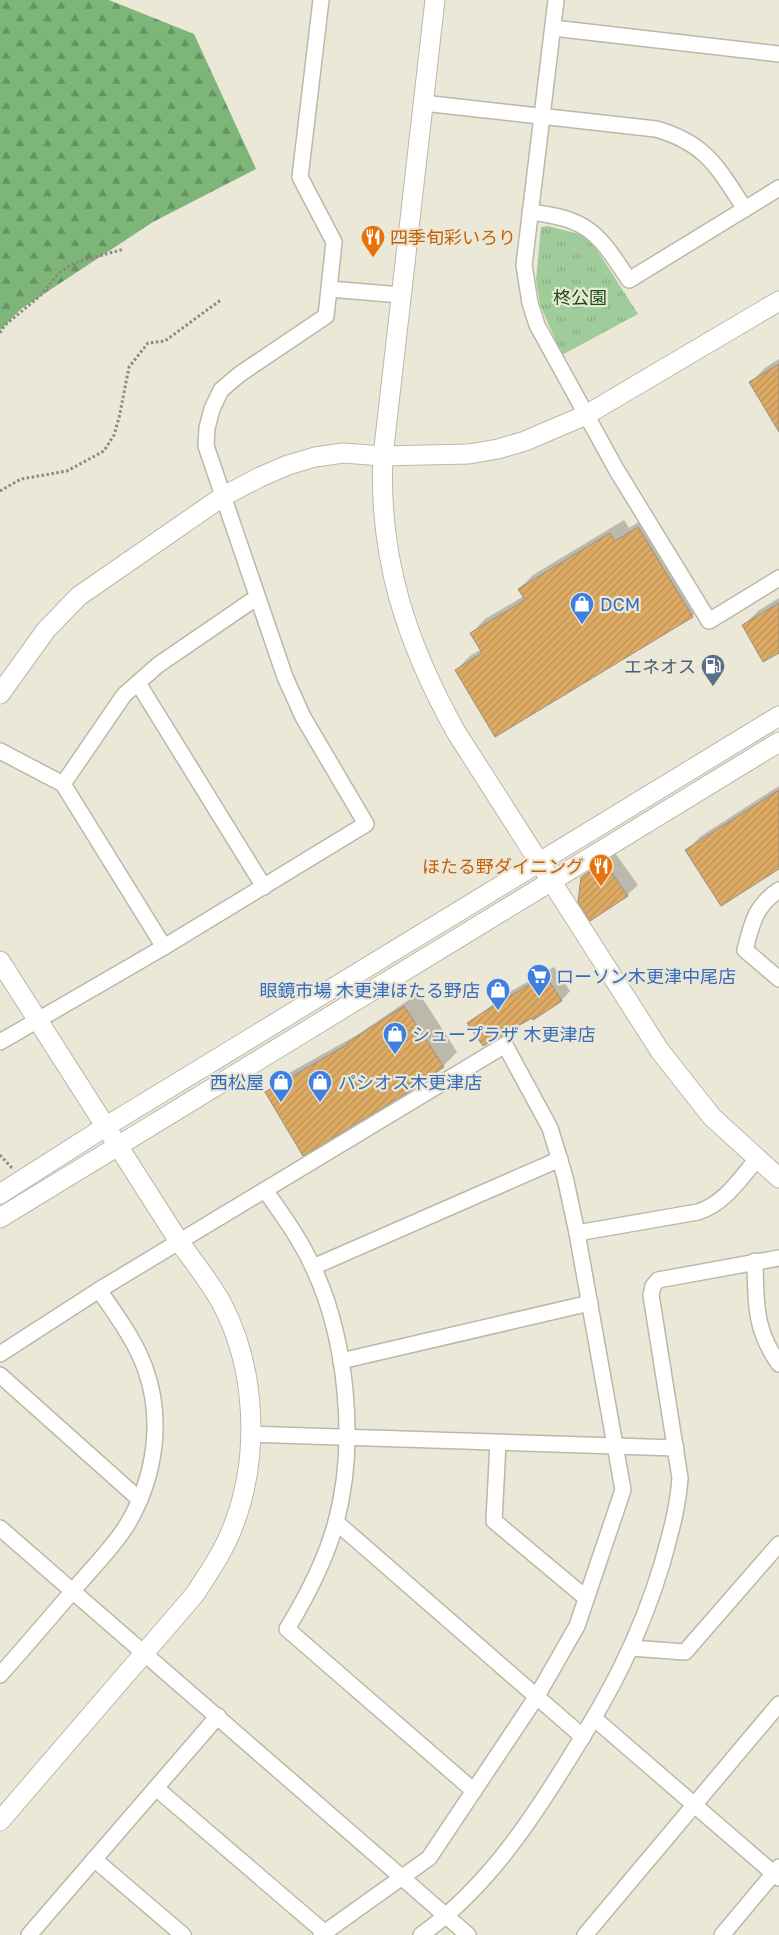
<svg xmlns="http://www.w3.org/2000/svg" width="779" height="1935" viewBox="0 0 779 1935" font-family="'Golos Text','Noto Sans JP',sans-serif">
<defs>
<pattern id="grass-tufts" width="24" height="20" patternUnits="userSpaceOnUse" patternTransform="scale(1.25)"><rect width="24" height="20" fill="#a0cc9b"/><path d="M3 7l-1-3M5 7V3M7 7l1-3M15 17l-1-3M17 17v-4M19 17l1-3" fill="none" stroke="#89ae84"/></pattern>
<pattern id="forest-firs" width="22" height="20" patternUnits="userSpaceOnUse" patternTransform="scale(1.25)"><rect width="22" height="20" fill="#7db678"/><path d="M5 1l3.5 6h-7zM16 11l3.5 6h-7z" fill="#659361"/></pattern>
<pattern id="building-hatch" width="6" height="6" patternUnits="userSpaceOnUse" patternTransform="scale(1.25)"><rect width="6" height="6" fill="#ddab64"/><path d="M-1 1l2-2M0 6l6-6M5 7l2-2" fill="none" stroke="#bd9256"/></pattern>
</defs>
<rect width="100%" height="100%" fill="#ebe8d8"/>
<!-- grass -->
<path fill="url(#grass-tufts)" d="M548 226 579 234 592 242 638 314 562 355 540 305 536 280 541 227Z"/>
<!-- forest -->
<path fill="url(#forest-firs)" d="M0 0H109L194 34 256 169 153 222 21 309 0 330Z"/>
<!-- shadow -->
<g fill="#0003">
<path d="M779 359V430L751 382 765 368Z"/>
<path d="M652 514 706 602 692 616 496 735 456 670 470 656 482 649 472 633 485 619 524 596 519 589 533 575 624 520 629 528Z"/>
<path d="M779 598V651L744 625 758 611Z"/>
<path d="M779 786V868L687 850 701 836Z"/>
<path d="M615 853 638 885 627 895 582 877 593 866Z"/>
<path d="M554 967 570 991 562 1000 534 1018 532 1016 469 1024 513 990Z"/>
<path d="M419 993 457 1052 443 1066 266 1092 280 1078 357 1035Z"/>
</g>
<!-- building -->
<g fill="url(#building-hatch)" stroke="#999084">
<path d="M779 364V432L749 382Z"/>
<path d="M638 527 693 617 495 737 455 670 482 653 470 633 525 600 518 589 610 533 615 541Z"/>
<path d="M779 603V653L763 662 742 625Z"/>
<path d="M779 790V869L721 906 685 850Z"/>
<path d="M604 862 628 896 590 921 578 902 581 877Z"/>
<path d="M545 975 562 1001 533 1020 532 1018 483 1046 467 1023 504 998V1000Z"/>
<path d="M404 1006 444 1067 407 1093 303 1156 265 1092 348 1044 347 1043Z"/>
</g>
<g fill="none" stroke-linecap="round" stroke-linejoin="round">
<defs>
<g id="minor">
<path d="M556 0 524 265 530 303 537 325 616 469 709 621 779 578"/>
<path d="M553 28 779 54"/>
<path d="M423 103 656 129C706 143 718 168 745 209"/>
<path d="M530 212C589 219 598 233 629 280L779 188"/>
<path d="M329 289 401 295"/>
<path d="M138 683 264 887"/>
<path d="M0 751 63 784 164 947"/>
<path d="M63 784 124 695 158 665 256 598"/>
<path d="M779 890C755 906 752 923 745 950L779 979"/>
<path d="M0 1042 164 947 366 824 303 717 285 677 206 446 207 428 212 409 221 390 240 374 326 316 334 242 300 177 321 0"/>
<path d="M265 1190C282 1214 300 1239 313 1267 347 1339 357 1444 336 1522 326 1560 307 1596 287 1629L474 1791"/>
<path d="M577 1233 698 1212C725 1203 739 1180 757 1159"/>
<path d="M755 1261C756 1302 754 1329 779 1364"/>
<path d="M313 1267 560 1159"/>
<path d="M0 1354 99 1290 505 1045 550 1128 565 1177 577 1233 623 1490 577 1626 537 1696 429 1858 321 1935"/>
<path d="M341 1361 590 1303"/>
<path d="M0 1375 140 1500"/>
<path d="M250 1434 676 1448"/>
<path d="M498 1443 494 1521 586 1598"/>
<path d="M336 1522 583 1737"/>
<path d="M0 1528 468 1935"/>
<path d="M631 1648 685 1652 779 1544"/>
<path d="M0 1675C24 1648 48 1620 72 1592 90 1570 112 1549 127 1525 155 1478 164 1420 145 1368 135 1340 116 1315 99 1290"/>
<path d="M595 1719 779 1878"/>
<path d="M156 1788 324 1932"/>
<path d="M94 1859 183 1935"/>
<path d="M29 1935 218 1716"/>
<path d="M421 1935C484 1890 527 1827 567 1762 609 1695 639 1640 662 1564 670 1535 678 1508 680 1478L651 1295 653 1286 658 1280 779 1258"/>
<path d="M585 1935 779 1704"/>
<path d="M722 1935 779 1867"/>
</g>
<g id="tertiary">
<path d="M435 0 383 456C378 558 407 644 456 732L660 1051 712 1117 779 1178"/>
<path d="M0 694 46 630 79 596 222 497 260 477 288 465 315 457 343 453 383 456 469 454 498 449 525 441 586 415 779 301"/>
<path d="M0 961 180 1243C194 1262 209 1281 221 1302 256 1367 260 1455 234 1524 225 1549 210 1571 195 1594L0 1821"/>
<path d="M0 1194 105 1127 779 716"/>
<path d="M0 1218 779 742"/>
</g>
</defs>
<!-- minor casing -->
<use href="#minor" stroke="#bbb8a9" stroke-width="18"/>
<!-- tertiary casing -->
<use href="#tertiary" stroke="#bbb8a9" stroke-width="21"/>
<!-- path -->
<g stroke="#8c897e" stroke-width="3" stroke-dasharray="2.5 2.5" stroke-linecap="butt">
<path d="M0 333 4 326 40 296 59 273 74 263 124 249"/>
<path d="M0 491 21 479 67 471 104 451 114 435 119 418 129 367 148 343 165 341 222 299"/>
<path d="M0 1155 12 1168"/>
</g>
<!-- minor -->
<use href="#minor" stroke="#fff" stroke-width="15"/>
<!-- tertiary -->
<use href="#tertiary" stroke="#fff" stroke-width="19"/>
</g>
<!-- icons -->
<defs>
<symbol id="restaurant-pin" viewBox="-11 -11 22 30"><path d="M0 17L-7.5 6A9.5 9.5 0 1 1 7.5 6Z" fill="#e8710a" stroke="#ebe8d8"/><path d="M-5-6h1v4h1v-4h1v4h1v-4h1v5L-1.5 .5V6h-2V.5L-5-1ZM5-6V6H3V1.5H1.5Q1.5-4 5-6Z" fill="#fff"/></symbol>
<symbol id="shop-pin" viewBox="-11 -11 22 30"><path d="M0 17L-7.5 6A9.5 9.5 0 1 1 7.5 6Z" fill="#3f7fe0" stroke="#ebe8d8"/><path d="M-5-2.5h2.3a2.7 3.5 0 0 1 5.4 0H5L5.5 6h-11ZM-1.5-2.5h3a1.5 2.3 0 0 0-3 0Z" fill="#fff"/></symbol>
<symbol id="fuel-pin" viewBox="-11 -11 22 30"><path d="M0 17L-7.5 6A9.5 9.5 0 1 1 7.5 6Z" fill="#5c6f8a" stroke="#ebe8d8"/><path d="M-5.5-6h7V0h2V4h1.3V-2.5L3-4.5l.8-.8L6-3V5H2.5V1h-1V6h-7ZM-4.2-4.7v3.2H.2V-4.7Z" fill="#fff"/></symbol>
<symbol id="supermarket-pin" viewBox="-11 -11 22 30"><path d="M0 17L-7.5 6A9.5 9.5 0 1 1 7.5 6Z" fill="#3f7fe0" stroke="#ebe8d8"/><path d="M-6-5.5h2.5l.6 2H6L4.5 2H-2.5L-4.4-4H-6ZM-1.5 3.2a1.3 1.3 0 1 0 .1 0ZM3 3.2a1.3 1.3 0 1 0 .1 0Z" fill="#fff"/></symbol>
</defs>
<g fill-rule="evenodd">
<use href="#restaurant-pin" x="359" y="223" width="28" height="38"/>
<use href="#shop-pin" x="568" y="590" width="28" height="38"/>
<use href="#fuel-pin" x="699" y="652" width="28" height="38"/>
<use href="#restaurant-pin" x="587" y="852" width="28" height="38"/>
<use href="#supermarket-pin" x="525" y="962" width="28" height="38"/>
<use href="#shop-pin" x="484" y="976" width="28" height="38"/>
<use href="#shop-pin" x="381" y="1020" width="28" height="38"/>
<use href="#shop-pin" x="267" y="1068" width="28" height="38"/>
<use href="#shop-pin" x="306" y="1068" width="28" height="38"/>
</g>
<g text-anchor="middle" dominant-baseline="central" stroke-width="4.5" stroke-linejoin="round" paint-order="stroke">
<!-- food labels -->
<g font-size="18" fill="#c56008" stroke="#ebe8d8" text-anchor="start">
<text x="390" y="237">四季旬彩いろり</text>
<text x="584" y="866" text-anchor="end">ほたる野ダイニング</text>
</g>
<!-- park labels -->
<g font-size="18" fill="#164f13" stroke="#ebe8d8">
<text x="580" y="297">柊公園</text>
</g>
<!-- shop labels -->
<g font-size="18" fill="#366cbe" stroke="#ebe8d8" text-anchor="start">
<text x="600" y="604">DCM</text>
<text x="556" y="976">ローソン木更津中尾店</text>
<text x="480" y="990" text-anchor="end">眼鏡市場 木更津ほたる野店</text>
<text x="412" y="1034">シュープラザ 木更津店</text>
<text x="264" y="1082" text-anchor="end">西松屋</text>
<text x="338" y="1082">パシオス木更津店</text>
</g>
<!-- service labels -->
<g font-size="18" fill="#4e5e75" stroke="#ebe8d8" text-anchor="end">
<text x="696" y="666">エネオス</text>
</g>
</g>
</svg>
